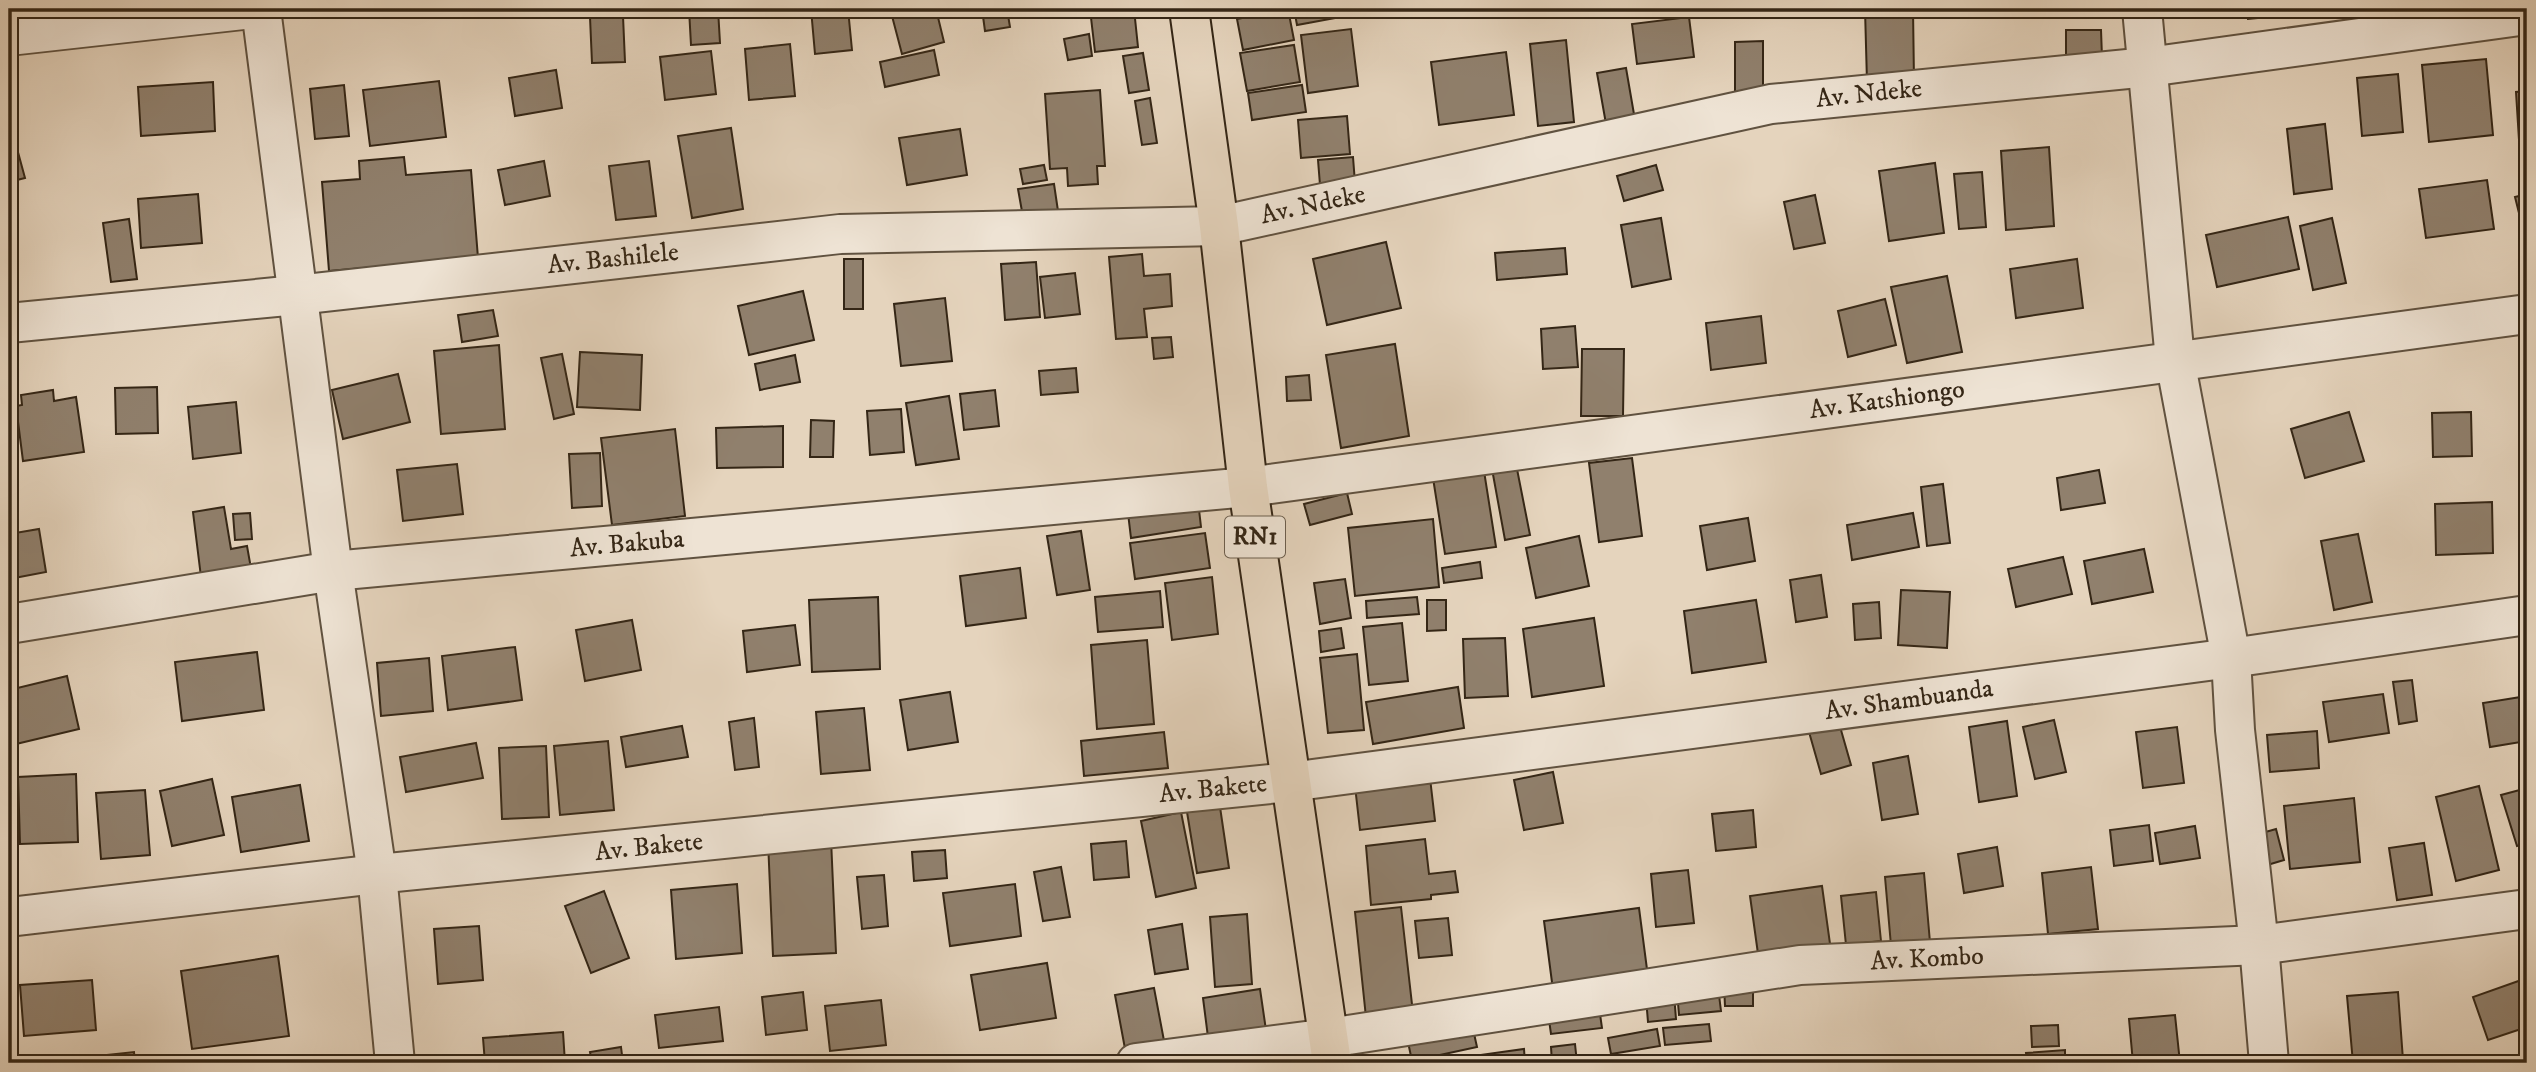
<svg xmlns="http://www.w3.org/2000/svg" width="2536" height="1072" viewBox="0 0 2536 1072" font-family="'IM FELL DW Pica',serif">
<rect width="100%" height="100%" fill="#e5d4bd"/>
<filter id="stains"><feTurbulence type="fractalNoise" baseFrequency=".00286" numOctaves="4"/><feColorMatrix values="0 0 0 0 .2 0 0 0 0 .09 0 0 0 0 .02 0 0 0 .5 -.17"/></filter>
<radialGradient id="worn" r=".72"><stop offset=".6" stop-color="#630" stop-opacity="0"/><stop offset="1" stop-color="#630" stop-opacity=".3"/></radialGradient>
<!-- building -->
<g fill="#90806d" stroke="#342616" stroke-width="2">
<path d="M689 9H718L720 43 691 45Z"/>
<path d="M811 9H848L852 50 815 54Z"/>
<path d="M918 9H936L944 42 902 54 892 16Z"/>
<path d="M982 9H1007L1010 27 985 31Z"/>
<path d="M1090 9H1134L1138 47 1095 52Z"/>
<path d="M1288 9 1294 40 1243 50 1237 19Z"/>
<path d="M1294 9H1356L1357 14 1297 25Z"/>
<path d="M1798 9H1860V10L1798 14Z"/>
<path d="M1865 9H1913L1914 80 1867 82Z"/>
<path d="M2247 9H2290V15L2248 19Z"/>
<path d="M623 16 625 62 592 63 590 17Z"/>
<path d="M1689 17 1694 57 1637 64 1632 24Z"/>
<path d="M1351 29 1358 86 1308 93 1301 35Z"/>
<path d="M2066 30H2101L2102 57 2066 58Z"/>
<path d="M1089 34 1092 56 1068 60 1064 39Z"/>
<path d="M1566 40 1574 122 1538 126 1530 44Z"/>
<path d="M1763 41V91L1735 92V42Z"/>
<path d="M790 44 795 96 749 100 745 49Z"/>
<path d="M1294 45 1300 82 1247 91 1240 53Z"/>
<path d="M934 50 939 75 885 87 880 62Z"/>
<path d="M711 51 716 94 665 100 660 57Z"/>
<path d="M1506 52 1514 115 1439 125 1431 62Z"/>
<path d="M1143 53 1149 90 1129 93 1123 56Z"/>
<path d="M2486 59 2493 135 2429 142 2422 65Z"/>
<path d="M1626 68 1635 120 1606 124 1597 73Z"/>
<path d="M556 70 562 108 515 116 509 78Z"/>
<path d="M2398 74 2403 132 2362 136 2357 78Z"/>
<path d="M439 81 446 137 370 146 363 90Z"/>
<path d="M213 82 215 131 141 136 138 87Z"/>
<path d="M344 85 349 136 315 139 310 89Z"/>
<path d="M1302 85 1306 112 1252 120 1248 93Z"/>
<path d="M1100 90 1105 166H1097L1098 184 1068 186 1067 168 1050 169 1045 94Z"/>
<path d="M2527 91V139L2519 140 2516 92Z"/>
<path d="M1150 98 1157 143 1142 145 1135 101Z"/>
<path d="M1347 116 1350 154 1301 158 1298 120Z"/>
<path d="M9 119 25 178 9 182Z"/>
<path d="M2325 124 2332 189 2294 194 2287 129Z"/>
<path d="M731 128 743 209 692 218 678 136Z"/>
<path d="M960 129 967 175 907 185 899 138Z"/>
<path d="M2049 147 2054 226 2006 230 2001 151Z"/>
<path d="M404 157 406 175 471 170 478 258 329 271 322 182 360 179 359 161Z"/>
<path d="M1353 157 1355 183 1320 185 1318 160Z"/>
<path d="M544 161 550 196 505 205 498 170Z"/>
<path d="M649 161 656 216 616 220 609 166Z"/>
<path d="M1935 163 1944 233 1889 241 1879 171Z"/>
<path d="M1044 165 1047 180 1023 184 1020 169Z"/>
<path d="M1656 165 1663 190 1624 201 1617 176Z"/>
<path d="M1982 172 1986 227 1959 229 1954 174Z"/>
<path d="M2487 180 2494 229 2426 238 2419 189Z"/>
<path d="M1054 184 1058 211 1023 217 1018 189Z"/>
<path d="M198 194 202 243 141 248 138 199Z"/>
<path d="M2527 194V228L2523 229 2515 197Z"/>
<path d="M1815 195 1825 243 1794 249 1784 202Z"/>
<path d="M2288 217 2299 269 2217 287 2206 235Z"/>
<path d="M1661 218 1671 279 1632 287 1621 225Z"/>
<path d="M2332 218 2346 283 2313 290 2300 226Z"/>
<path d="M129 219 137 279 111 282 103 223Z"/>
<path d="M1386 242 1401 308 1327 325 1313 259Z"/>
<path d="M1565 248 1567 274 1497 280 1495 253Z"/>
<path d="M1142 254 1144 276 1170 274 1172 306 1144 309 1147 337 1116 339 1109 257Z"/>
<rect x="844" y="259" width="19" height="50"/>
<path d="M2077 259 2083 308 2016 318 2010 269Z"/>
<path d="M1036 262 1040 317 1005 320 1001 264Z"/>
<path d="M1075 273 1080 314 1045 318 1040 277Z"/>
<path d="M1947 276 1962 352 1907 363 1891 287Z"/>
<path d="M803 291 814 340 749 355 738 306Z"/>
<path d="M945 298 952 361 901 366 894 304Z"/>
<path d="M1885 299 1896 345 1848 357 1838 311Z"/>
<path d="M493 310 498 336 462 342 458 315Z"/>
<path d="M1761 316 1766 363 1711 370 1706 323Z"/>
<path d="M1575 326 1578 367 1543 369 1541 329Z"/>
<path d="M1171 337 1173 357 1154 359 1152 338Z"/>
<path d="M1395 344 1409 436 1341 448 1326 355Z"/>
<path d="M499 345 505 429 441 434 434 351Z"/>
<path d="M1582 349H1624L1623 416H1581Z"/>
<path d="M580 352 642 355 640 410 577 407Z"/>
<path d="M562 354 574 414 554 419 541 358Z"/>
<path d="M795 355 800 382 760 390 755 364Z"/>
<path d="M1076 368 1078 392 1041 395 1039 371Z"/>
<path d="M398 374 410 422 343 439 332 390Z"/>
<path d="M1309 375 1311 400 1287 401 1286 377Z"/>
<path d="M157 387 158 433 116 434 115 388Z"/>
<path d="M53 390 54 401 76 397 84 452 23 461 16 406 22 405 21 395Z"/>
<path d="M995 390 999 426 964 430 960 394Z"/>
<path d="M949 396 959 459 916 465 906 403Z"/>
<path d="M236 402 241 453 193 459 188 407Z"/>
<path d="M901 409 904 452 870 455 867 411Z"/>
<path d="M2349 412 2364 461 2305 478 2291 429Z"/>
<path d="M2471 412 2472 456 2433 457 2432 413Z"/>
<path d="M811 420 834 421 833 457H810Z"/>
<path d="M783 426V467L717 468 716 428Z"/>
<path d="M675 429 685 516 612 525 601 438Z"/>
<path d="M600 453 602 506 572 508 569 454Z"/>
<path d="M1632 458 1642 536 1599 542 1589 463Z"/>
<path d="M457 464 463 514 403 521 397 470Z"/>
<path d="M1516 464 1530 535 1505 540 1492 469Z"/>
<path d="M2099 470 2105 503 2061 510 2057 478Z"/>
<path d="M1484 471 1496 547 1445 554 1433 478Z"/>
<path d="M1943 484 1950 543 1927 546 1921 487Z"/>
<path d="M1347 493 1352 514 1310 525 1304 504Z"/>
<path d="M1198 501 1201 527 1131 538 1128 513Z"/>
<path d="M2492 502 2493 553 2436 555 2435 504Z"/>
<path d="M224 507 231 549 247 546 252 574 201 577 193 512Z"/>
<path d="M250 513 252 539 235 540 233 514Z"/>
<path d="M1913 513 1919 547 1852 560 1847 525Z"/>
<path d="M1748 518 1755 561 1707 570 1700 526Z"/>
<path d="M1433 519 1439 587 1355 596 1348 528Z"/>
<path d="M39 529 46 572 9 579V534Z"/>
<path d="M1081 531 1090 590 1057 595 1047 536Z"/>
<path d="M1205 533 1210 568 1135 579 1130 543Z"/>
<path d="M2358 534 2372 602 2334 610 2321 541Z"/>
<path d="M1579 536 1589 586 1536 598 1526 548Z"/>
<path d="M2144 549 2153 592 2092 604 2084 561Z"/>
<path d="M2063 557 2072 594 2016 607 2008 569Z"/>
<path d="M1480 562 1482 578 1444 583 1442 568Z"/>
<path d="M1020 568 1026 618 966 626 960 576Z"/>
<path d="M1821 575 1827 617 1796 622 1790 580Z"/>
<path d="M1212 577 1218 634 1172 640 1165 583Z"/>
<path d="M1345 579 1351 618 1320 624 1314 583Z"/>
<path d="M1901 590 1950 592 1947 648 1898 645Z"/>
<path d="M1160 591 1163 627 1098 632 1095 597Z"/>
<path d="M878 597 880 669 812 672 809 600Z"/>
<path d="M1417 597 1419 614 1367 618 1366 601Z"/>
<path d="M1427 600H1446V630L1427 631Z"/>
<path d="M1756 600 1766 662 1692 673 1684 611Z"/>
<path d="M1879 602 1881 638 1855 640 1853 604Z"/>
<path d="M1594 618 1604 686 1532 697 1523 629Z"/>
<path d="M632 620 641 670 585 681 576 630Z"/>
<path d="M1402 623 1408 681 1369 685 1363 627Z"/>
<path d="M795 625 800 665 747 672 743 631Z"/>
<path d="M1341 628 1344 648 1321 652 1319 631Z"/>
<path d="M1505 638 1508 696 1465 698 1463 639Z"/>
<path d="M1147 640 1154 724 1097 729 1091 645Z"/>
<path d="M515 647 522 700 448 710 442 656Z"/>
<path d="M257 652 264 710 182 721 175 662Z"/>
<path d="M1357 654 1364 730 1328 733 1320 658Z"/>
<path d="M429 658 433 711 381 716 377 663Z"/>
<path d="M67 676 79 729 16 744 9 713V690Z"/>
<path d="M2412 680 2417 721 2399 724 2393 682Z"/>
<path d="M1458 687 1464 728 1373 744 1366 702Z"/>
<path d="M950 692 958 742 908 750 900 700Z"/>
<path d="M2383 694 2389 733 2329 742 2323 702Z"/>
<path d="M2527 696V741L2490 747 2483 703Z"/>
<path d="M864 708 870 770 821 774 816 712Z"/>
<path d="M754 718 759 767 735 770 729 722Z"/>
<path d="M2054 720 2066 772 2035 779 2023 727Z"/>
<path d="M2007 721 2017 796 1979 802 1969 727Z"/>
<path d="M1839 723 1851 765 1821 774 1809 732Z"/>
<path d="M682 726 688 757 626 767 621 737Z"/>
<path d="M2177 727 2184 783 2143 788 2136 732Z"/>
<path d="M2317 731 2319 768 2270 772 2267 735Z"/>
<path d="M1164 732 1168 768 1084 776 1081 741Z"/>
<path d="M608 741 614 810 560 815 554 746Z"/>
<path d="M476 743 483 778 406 792 400 757Z"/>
<path d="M546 746 549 817 502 819 499 748Z"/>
<path d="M1908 756 1918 814 1882 820 1873 763Z"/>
<path d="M1553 772 1563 823 1524 830 1514 780Z"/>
<path d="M76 774 78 842 20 844 18 777Z"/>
<path d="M1430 778 1435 821 1360 830 1355 786Z"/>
<path d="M212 779 224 835 172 846 160 791Z"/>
<path d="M300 785 309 841 241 852 232 797Z"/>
<path d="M2479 786 2499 870 2456 881 2436 797Z"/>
<path d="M2527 788V843L2517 846 2501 795Z"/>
<path d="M145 790 150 855 101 859 96 793Z"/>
<path d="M2354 798 2360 862 2290 869 2284 806Z"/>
<path d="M1220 807 1229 868 1197 873 1187 812Z"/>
<path d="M1753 810 1756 847 1716 851 1712 814Z"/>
<path d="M1181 812 1196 888 1156 897 1141 821Z"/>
<path d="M2149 825 2153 861 2114 866 2110 830Z"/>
<path d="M2195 826 2200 858 2160 864 2155 833Z"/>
<path d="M2276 829 2284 860 2264 866 2255 835Z"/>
<path d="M831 839 836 953 773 956 768 841Z"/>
<path d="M1425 839 1429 874 1455 871 1458 892 1431 895V899L1371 905 1366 846Z"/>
<path d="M1126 841 1129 877 1094 880 1091 844Z"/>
<path d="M2424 843 2432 895 2397 900 2389 848Z"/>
<path d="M1997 847 2003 886 1964 893 1958 854Z"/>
<path d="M945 850 947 878 914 881 912 852Z"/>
<path d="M1061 867 1070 917 1043 921 1034 872Z"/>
<path d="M2091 867 2098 929 2048 934 2042 873Z"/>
<path d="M1688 870 1694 923 1656 927 1651 874Z"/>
<path d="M1924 873 1931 954 1892 957 1885 877Z"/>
<path d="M884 875 888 926 862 929 857 877Z"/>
<path d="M737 884 742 953 676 959 671 890Z"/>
<path d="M1015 884 1021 936 950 946 943 893Z"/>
<path d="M1822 886 1831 951 1759 961 1750 896Z"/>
<path d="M604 891 629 958 591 973 565 906Z"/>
<path d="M1876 892 1881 941 1846 945 1841 896Z"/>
<path d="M1401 907 1414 1022 1367 1027 1355 912Z"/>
<path d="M1639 908 1648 977 1553 990 1544 921Z"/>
<path d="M1247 914 1252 984 1215 987 1210 917Z"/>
<path d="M1448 918 1452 955 1419 958 1415 921Z"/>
<path d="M1182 924 1188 969 1155 974 1148 930Z"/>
<path d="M479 926 483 980 438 984 434 929Z"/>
<path d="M278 956 289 1036 192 1049 181 971Z"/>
<path d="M1047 963 1056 1018 980 1030 971 975Z"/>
<path d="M2527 978V1027L2488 1040 2473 997Z"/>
<path d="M92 980 96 1030 24 1036 20 985Z"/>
<path d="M1724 985H1753V1006H1725Z"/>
<path d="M1718 987 1721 1011 1679 1015 1677 991Z"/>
<path d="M1154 988 1165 1046 1126 1054 1115 995Z"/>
<path d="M1260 989 1267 1037 1209 1045 1203 998Z"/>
<path d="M803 992 807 1030 766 1035 762 997Z"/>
<path d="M2398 992 2403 1060 2353 1063 2347 996Z"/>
<path d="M1674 994 1676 1019 1648 1022 1646 998Z"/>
<path d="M881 1000 886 1045 830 1051 825 1006Z"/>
<path d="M719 1007 723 1041 659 1048 655 1015Z"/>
<path d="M1599 1007 1602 1028 1551 1034 1548 1013Z"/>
<path d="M2175 1015 2180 1063H2133L2129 1019Z"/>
<path d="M1709 1024 1711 1041 1665 1045 1663 1028Z"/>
<path d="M2058 1025 2059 1046 2032 1047 2031 1026Z"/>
<path d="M1473 1029 1477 1047 1412 1061 1408 1042Z"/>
<path d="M1657 1029 1660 1046 1611 1054 1608 1038Z"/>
<path d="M563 1032 565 1063H485L483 1038Z"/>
<path d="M1575 1044 1577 1063H1552L1551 1047Z"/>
<path d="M621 1047 623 1063H592L590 1052Z"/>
<path d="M1524 1049 1525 1063H1481L1480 1055Z"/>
<path d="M2065 1050V1063H2027L2026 1053Z"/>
<path d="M134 1052 135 1063H90L89 1057Z"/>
<path d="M1478 1056 1479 1063H1452L1451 1060Z"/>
</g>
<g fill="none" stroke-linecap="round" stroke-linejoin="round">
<defs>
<g id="minor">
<path d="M261 9 333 571 377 874 395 1063"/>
<path d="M2142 9 2175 360 2231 658 2235 730 2259 945 2269 1063"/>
<path d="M9 36 252 9"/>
<path d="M9 323 297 295 840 234 1219 226 1771 104 2148 67 2527 15"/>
<path d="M9 624 333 571 1248 487 2527 314"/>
<path d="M9 917 377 874 1290 782 2231 658 2527 615"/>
<path d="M1136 1063 1329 1038 1800 965 2259 945 2527 909"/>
</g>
<path id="trunk" d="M1189 9 1219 226 1248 487 1332 1063"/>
</defs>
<!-- minor casing -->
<use href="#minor" stroke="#605240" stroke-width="42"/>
<!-- trunk casing -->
<use href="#trunk" stroke="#342616" stroke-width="42"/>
<!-- minor -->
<use href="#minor" stroke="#eee3d4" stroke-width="38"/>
<!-- trunk -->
<use href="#trunk" stroke="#e5d4bd" stroke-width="38"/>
</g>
<g text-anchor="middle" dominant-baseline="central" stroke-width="5" stroke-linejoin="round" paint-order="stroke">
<!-- shield labels -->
<rect fill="#eee3d4" stroke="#6c5f4f" stroke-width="2" x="1225" y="516.5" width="60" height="41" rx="5"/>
<g font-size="24" font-weight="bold" fill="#342616">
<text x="1255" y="537">RN1</text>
</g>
<!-- street labels -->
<g font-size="26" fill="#342616" stroke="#eee3d4">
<text transform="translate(1869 94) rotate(-6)">Av. Ndeke</text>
<text transform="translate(1313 205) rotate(-12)">Av. Ndeke</text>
<text transform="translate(613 259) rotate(-6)">Av. Bashilele</text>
<text transform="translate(1887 400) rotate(-8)">Av. Katshiongo</text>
<text transform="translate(627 544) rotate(-5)">Av. Bakuba</text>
<text transform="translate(1909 700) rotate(-8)">Av. Shambuanda</text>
<text transform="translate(1213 789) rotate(-6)">Av. Bakete</text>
<text transform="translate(649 847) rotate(-6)">Av. Bakete</text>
<text transform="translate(1927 959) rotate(-3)">Av. Kombo</text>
</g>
</g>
<!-- margin -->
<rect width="2536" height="1072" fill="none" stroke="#e5d4bd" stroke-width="35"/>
<rect x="10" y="10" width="2515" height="1051" fill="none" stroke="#342616" stroke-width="3.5"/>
<rect x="18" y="18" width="2501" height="1037" fill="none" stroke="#342616" stroke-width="2"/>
<rect width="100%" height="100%" filter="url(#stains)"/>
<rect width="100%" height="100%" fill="url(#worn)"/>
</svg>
